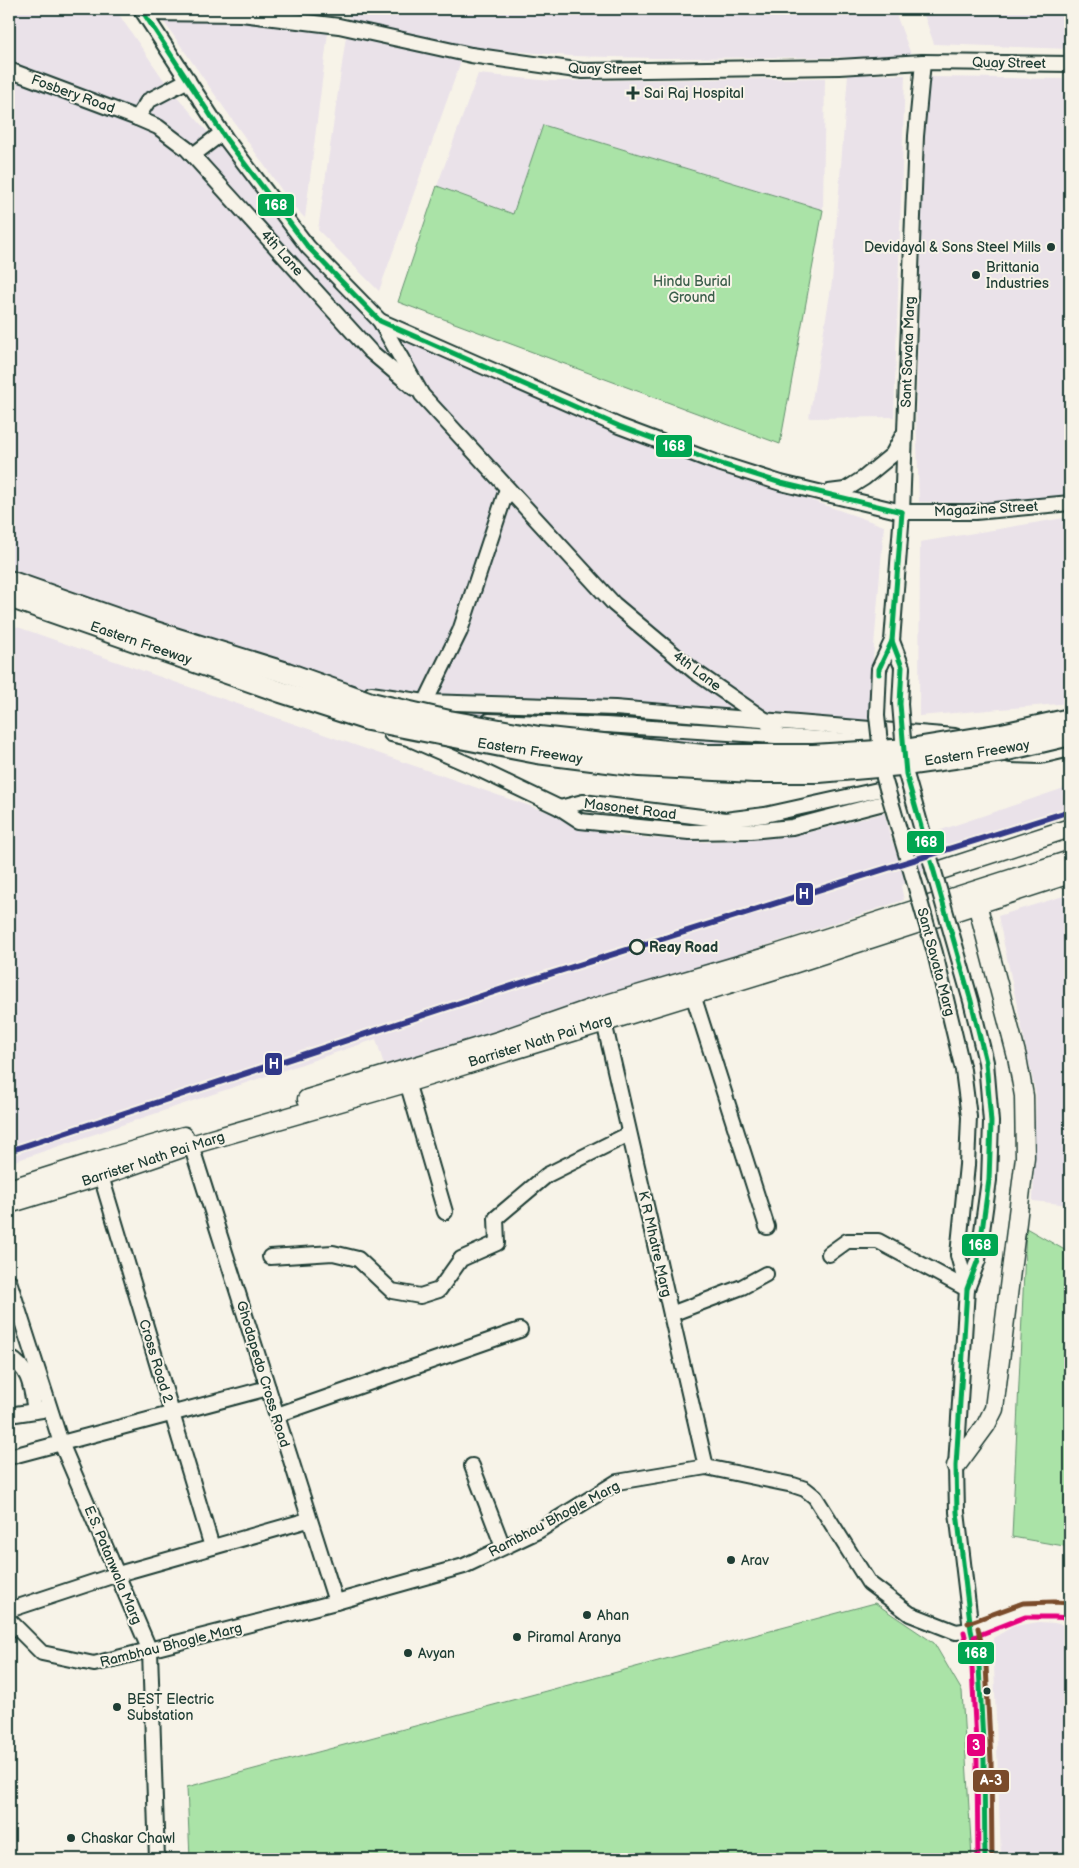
<svg xmlns="http://www.w3.org/2000/svg" width="1079" height="1868" viewBox="0 0 1079 1868" font-family="'Balsamiq Sans',sans-serif">
<rect width="100%" height="100%" fill="#f7f3e8"/>
<filter id="ink" filterUnits="userSpaceOnUse"><feTurbulence type="fractalNoise" baseFrequency=".02" numOctaves="2"/><feDisplacementMap in="SourceGraphic" scale="10" xChannelSelector="R" yChannelSelector="G"/><feConvolveMatrix kernelMatrix="1 2 1 2 8 2 1 2 1" color-interpolation-filters="sRGB"/></filter>
<g filter="url(#ink)">
<!-- built -->
<g fill="#eae2e9">
<path d="M9 9H115L168 86 369 319 430 352 601 426 884 526 868 719 873 744 784 748 527 729 369 698 9 572Z"/>
<path d="M155 9H331L305 218 292 205Z"/>
<path d="M350 9H894L912 57 656 58 570 56 466 47 379 291 318 230Z"/>
<path d="M922 9H1070V49L934 44Z"/>
<path d="M478 74 552 81 825 78 823 210 543 125 513 214 437 186Z"/>
<path d="M848 74 905 75 894 417 809 418 832 282Z"/>
<path d="M928 77 1070 79V500L1032 504 919 502 916 414 924 135Z"/>
<path d="M1070 517V703L919 716 920 542Z"/>
<path d="M9 624 506 798 620 836 705 842 801 834 885 813 889 833 894 846 1070 786V816L946 855 901 886 904 900 386 1071 376 1039 9 1163Z"/>
<path d="M1070 894V1205L1033 1201 1036 1095 998 916Z"/>
<path d="M1039 1622 1054 1623 1070 1626V1859H1001L993 1638 1014 1626Z"/>
</g>
<!-- green -->
<g fill="#aae3a7" stroke="#64906e">
<path d="M543 125 823 210 780 444 398 302 437 186 513 214Z"/>
<path d="M1026 1228 1070 1253V1547L1012 1537Z"/>
<path d="M875 1603 934 1643 962 1691 972 1859H190L187 1787Z"/>
</g>
<g fill="none" stroke-linecap="round" stroke-linejoin="round">
<defs>
<g id="minor">
<path d="M141 9 226 139 308 247 380 321 422 395 614 604 694 671 765 720 778 735"/>
<path d="M144 13 241 14 339 26 471 55 583 71 839 67 923 62 1070 64"/>
<path d="M9 70 137 118 158 127 187 149 370 351 414 388"/>
<path d="M137 118 148 101 188 80"/>
<path d="M193 155 222 133"/>
<path d="M380 321 619 426 715 462 781 483 902 512H975L1070 503"/>
<path d="M829 492 845 490 864 478 892 455 903 435"/>
<path d="M892 641 902 667"/>
<path d="M879 669 892 641 902 512 916 136 923 62"/>
<path d="M371 694 425 702 615 708 955 736"/>
<path d="M422 709 460 631 507 489"/>
<path d="M489 721 606 725 882 743"/>
<path d="M391 734 408 738 470 765 560 808 580 821 689 832 751 831 792 827 891 801"/>
<path d="M560 808 583 802 725 820 765 815 887 788"/>
<path d="M693 995 767 1227"/>
<path d="M604 1022 706 1467"/>
<path d="M407 1082 445 1212"/>
<path d="M191 1145 336 1602"/>
<path d="M101 1176 212 1547"/>
<path d="M829 1254 847 1241H878L967 1289"/>
<path d="M958 1255 967 1289"/>
<path d="M270 1257 333 1253 358 1259 392 1291 420 1296 439 1290 461 1259 497 1243 496 1218 547 1175 629 1134"/>
<path d="M978 1260 967 1289 956 1466 957 1512 971 1630 979 1666 984 1761 985 1859"/>
<path d="M9 1281 61 1443 150 1651 157 1859"/>
<path d="M671 1314 742 1287 766 1274"/>
<path d="M9 1357C31 1370 31 1388 35 1411"/>
<path d="M9 1415 42 1410"/>
<path d="M277 1415 520 1330"/>
<path d="M9 1457 268 1388"/>
<path d="M472 1466 503 1547"/>
<path d="M9 1610 118 1574 308 1520"/>
<path d="M9 1620 42 1653 94 1664 336 1602 464 1566 538 1531 617 1482 706 1467 793 1485 805 1489 815 1497 869 1583 910 1614 956 1632 971 1630 1024 1610 1054 1609 1070 1611"/>
</g>
<g id="major">
<path d="M935 872 1070 828"/>
<path d="M307 1099 501 1040 590 1009 776 954 1070 860"/>
<path d="M9 1189 97 1161 184 1136"/>
<path d="M9 1204 101 1176 191 1145 413 1081 781 968 1070 874"/>
<path d="M956 1466 986 1425 994 1409 1025 1157 1024 1096 1017 1057 974 892"/>
</g>
<path id="highway" d="M1011 752 1040 753 1070 746"/>
</defs>
<!-- minor casing -->
<use href="#minor" stroke="#1f3d34" stroke-width="18"/>
<!-- major casing -->
<use href="#major" stroke="#1f3d34" stroke-width="21"/>
<!-- highway casing -->
<use href="#highway" stroke="#1f3d34" stroke-width="24"/>
<!-- minor -->
<use href="#minor" stroke="#f7f3e8" stroke-width="14"/>
<!-- major -->
<use href="#major" stroke="#f7f3e8" stroke-width="18"/>
<!-- highway -->
<use href="#highway" stroke="#f7f3e8" stroke-width="20"/>
<defs>
<g id="minor-bridge">
<path d="M902 667 900 704 906 774 971 1001 986 1062 991 1122 989 1180 978 1260"/>
<path d="M879 669 877 716 884 778 935 953 963 1070 969 1117 967 1165 958 1255"/>
</g>
<g id="highway-bridge">
<path d="M9 581 152 631 287 673 371 703 449 721 539 737 703 755H813L910 749 1002 734 1070 719"/>
<path d="M9 597 281 692 368 720 537 753 639 766 754 772H819L912 764 1003 751 1070 735"/>
</g>
</defs>
<!-- minor-bridge casing -->
<use href="#minor-bridge" stroke="#1f3d34" stroke-width="18" stroke-linecap="butt"/>
<!-- highway-bridge casing -->
<use href="#highway-bridge" stroke="#1f3d34" stroke-width="24" stroke-linecap="butt"/>
<!-- minor-bridge -->
<use href="#minor-bridge" stroke="#f7f3e8" stroke-width="14"/>
<!-- highway-bridge -->
<use href="#highway-bridge" stroke="#f7f3e8" stroke-width="20"/>
<defs>
<g id="bus-1">
<path d="M141 9 226 139 308 247 380 321 619 426 715 462 781 483 902 512"/>
<path d="M892 641 902 667 900 704 906 774 971 1001 986 1062 991 1122 989 1180 978 1260 967 1289 956 1466 957 1512 971 1630 979 1666 984 1761 985 1859"/>
<path d="M879 674V669L892 641 902 512"/>
</g>
<g id="bus-2">
<path d="M964 1632 972 1667 977 1761 978 1859"/>
<path d="M974 1637 1025 1617H1054L1069 1618"/>
</g>
<g id="bus-3">
<path d="M968 1623 1023 1603 1054 1602 1070 1603"/>
<path d="M978 1628 986 1666 991 1761 992 1859"/>
</g>
</defs>
<!-- bus-1 casing -->
<use href="#bus-1" stroke="#f7f3e8" stroke-width="9"/>
<!-- bus-2 casing -->
<use href="#bus-2" stroke="#f7f3e8" stroke-width="9"/>
<!-- bus-3 casing -->
<use href="#bus-3" stroke="#f7f3e8" stroke-width="9"/>
<!-- bus-1 -->
<use href="#bus-1" stroke="#00a651" stroke-width="5"/>
<!-- bus-2 -->
<use href="#bus-2" stroke="#e5007d" stroke-width="5"/>
<!-- bus-3 -->
<use href="#bus-3" stroke="#7a4b2a" stroke-width="5"/>
<defs>
<path id="rail-1" d="M9 1151 518 984 1070 811"/>
</defs>
<!-- rail-1 casing -->
<use href="#rail-1" stroke="#f7f3e8" stroke-width="10"/>
<!-- rail-1 -->
<use href="#rail-1" stroke="#303888" stroke-width="6"/>
</g>
</g>
<!-- markers -->
<g fill="#1f3d34" stroke="#f7f3e8" stroke-width="2">
<path d="M630.5 85.5h5v5h5v5h-5v5h-5v-5h-5v-5h5z"/>
<circle cx="1051" cy="247" r="5"/>
<circle cx="976" cy="275" r="5"/>
<circle cx="731" cy="1560" r="5"/>
<circle cx="587" cy="1615" r="5"/>
<circle cx="517" cy="1637" r="5"/>
<circle cx="408" cy="1653" r="5"/>
<circle cx="987" cy="1691" r="4.5"/>
<circle cx="117" cy="1707" r="5"/>
<circle cx="71" cy="1838" r="5"/>
</g>
<circle fill="#f7f3e8" stroke="#1f3d34" stroke-width="2.5" cx="637" cy="947" r="7"/>
<g text-anchor="middle" dominant-baseline="central" stroke-width="4" stroke-linejoin="round" paint-order="stroke">
<!-- street labels -->
<g font-size="14" fill="#1f3d34" stroke="#f7f3e8">
<text transform="translate(1009 63) rotate(1)">Quay Street</text>
<text transform="translate(605 69) rotate(1)">Quay Street</text>
<text transform="translate(73 94) rotate(20)">Fosbery Road</text>
<text transform="translate(282 253) rotate(48)">4th Lane</text>
<text transform="translate(908 352) rotate(-88)">Sant Savata Marg</text>
<text transform="translate(986 509) rotate(-3)">Magazine Street</text>
<text transform="translate(141 643) rotate(19)">Eastern Freeway</text>
<text transform="translate(697 671) rotate(37)">4th Lane</text>
<text transform="translate(530 751) rotate(9)">Eastern Freeway</text>
<text transform="translate(977 753) rotate(-9)">Eastern Freeway</text>
<text transform="translate(630 809) rotate(7)">Masonet Road</text>
<text transform="translate(936 962) rotate(75)">Sant Savata Marg</text>
<text transform="translate(540 1041) rotate(-17)">Barrister Nath Pai Marg</text>
<text transform="translate(153 1159) rotate(-18)">Barrister Nath Pai Marg</text>
<text transform="translate(655 1244) rotate(77)">K R Mhatre Marg</text>
<text transform="translate(156 1361) rotate(73)">Cross Road 2</text>
<text transform="translate(263 1374) rotate(73)">Ghodapedo Cross Road</text>
<text transform="translate(554 1519) rotate(-28)">Rambhau Bhogle Marg</text>
<text transform="translate(113 1565) rotate(67)">E.S. Patanwala Marg</text>
<text transform="translate(171 1645) rotate(-14)">Rambhau Bhogle Marg</text>
</g>
<!-- poi labels -->
<g font-size="14" fill="#1f3d34" stroke="#f7f3e8" text-anchor="start">
<text x="644" y="93">Sai Raj Hospital</text>
<text x="1041" y="247" text-anchor="end">Devidayal &amp; Sons Steel Mills</text>
<text x="986" y="267">Brittania<tspan x="986" dy="16">Industries</tspan></text>
<text x="741" y="1560">Arav</text>
<text x="597" y="1615">Ahan</text>
<text x="527" y="1637">Piramal Aranya</text>
<text x="418" y="1653">Avyan</text>
<text x="127" y="1699">BEST Electric<tspan x="127" dy="16">Substation</tspan></text>
<text x="81" y="1838">Chaskar Chawl</text>
</g>
<!-- park labels -->
<g font-size="14" fill="#3b5e4b" stroke="#f7f3e8">
<text x="692" y="281">Hindu Burial<tspan x="692" dy="16">Ground</tspan></text>
</g>
<!-- stop labels -->
<g font-size="14" font-weight="bold" fill="#1f3d34" stroke="#f7f3e8" text-anchor="start">
<text x="649" y="947">Reay Road</text>
</g>
</g>
<g stroke="#f7f3e8" stroke-width="2">
<rect x="257" y="193" width="38" height="24" rx="5" fill="#00a651"/>
<rect x="655" y="434" width="38" height="24" rx="5" fill="#00a651"/>
<rect x="906" y="830" width="39" height="24" rx="5" fill="#00a651"/>
<rect x="795" y="882" width="19" height="24" rx="5" fill="#303888"/>
<rect x="264" y="1052" width="19" height="24" rx="5" fill="#303888"/>
<rect x="961" y="1233" width="38" height="24" rx="5" fill="#00a651"/>
<rect x="957" y="1641" width="38" height="24" rx="5" fill="#00a651"/>
<rect x="966" y="1733" width="20" height="24" rx="5" fill="#e5007d"/>
<rect x="972" y="1769" width="38" height="24" rx="5" fill="#7a4b2a"/>
</g>
<g font-size="14" text-anchor="middle" font-weight="bold" fill="#fff">
<text x="276" y="210">168</text>
<text x="674" y="451">168</text>
<text x="926" y="847">168</text>
<text x="804" y="899">H</text>
<text x="274" y="1069">H</text>
<text x="980" y="1250">168</text>
<text x="976" y="1658">168</text>
<text x="976" y="1750">3</text>
<text x="991" y="1785">A-3</text>
</g>
<!-- margin -->
<rect width="1079" height="1868" fill="none" stroke="#f7f3e8" stroke-width="30"/>
<rect x="15" y="15" width="1049" height="1838" fill="none" stroke="#1f3d34" stroke-width="2" filter="url(#ink)"/>
</svg>
